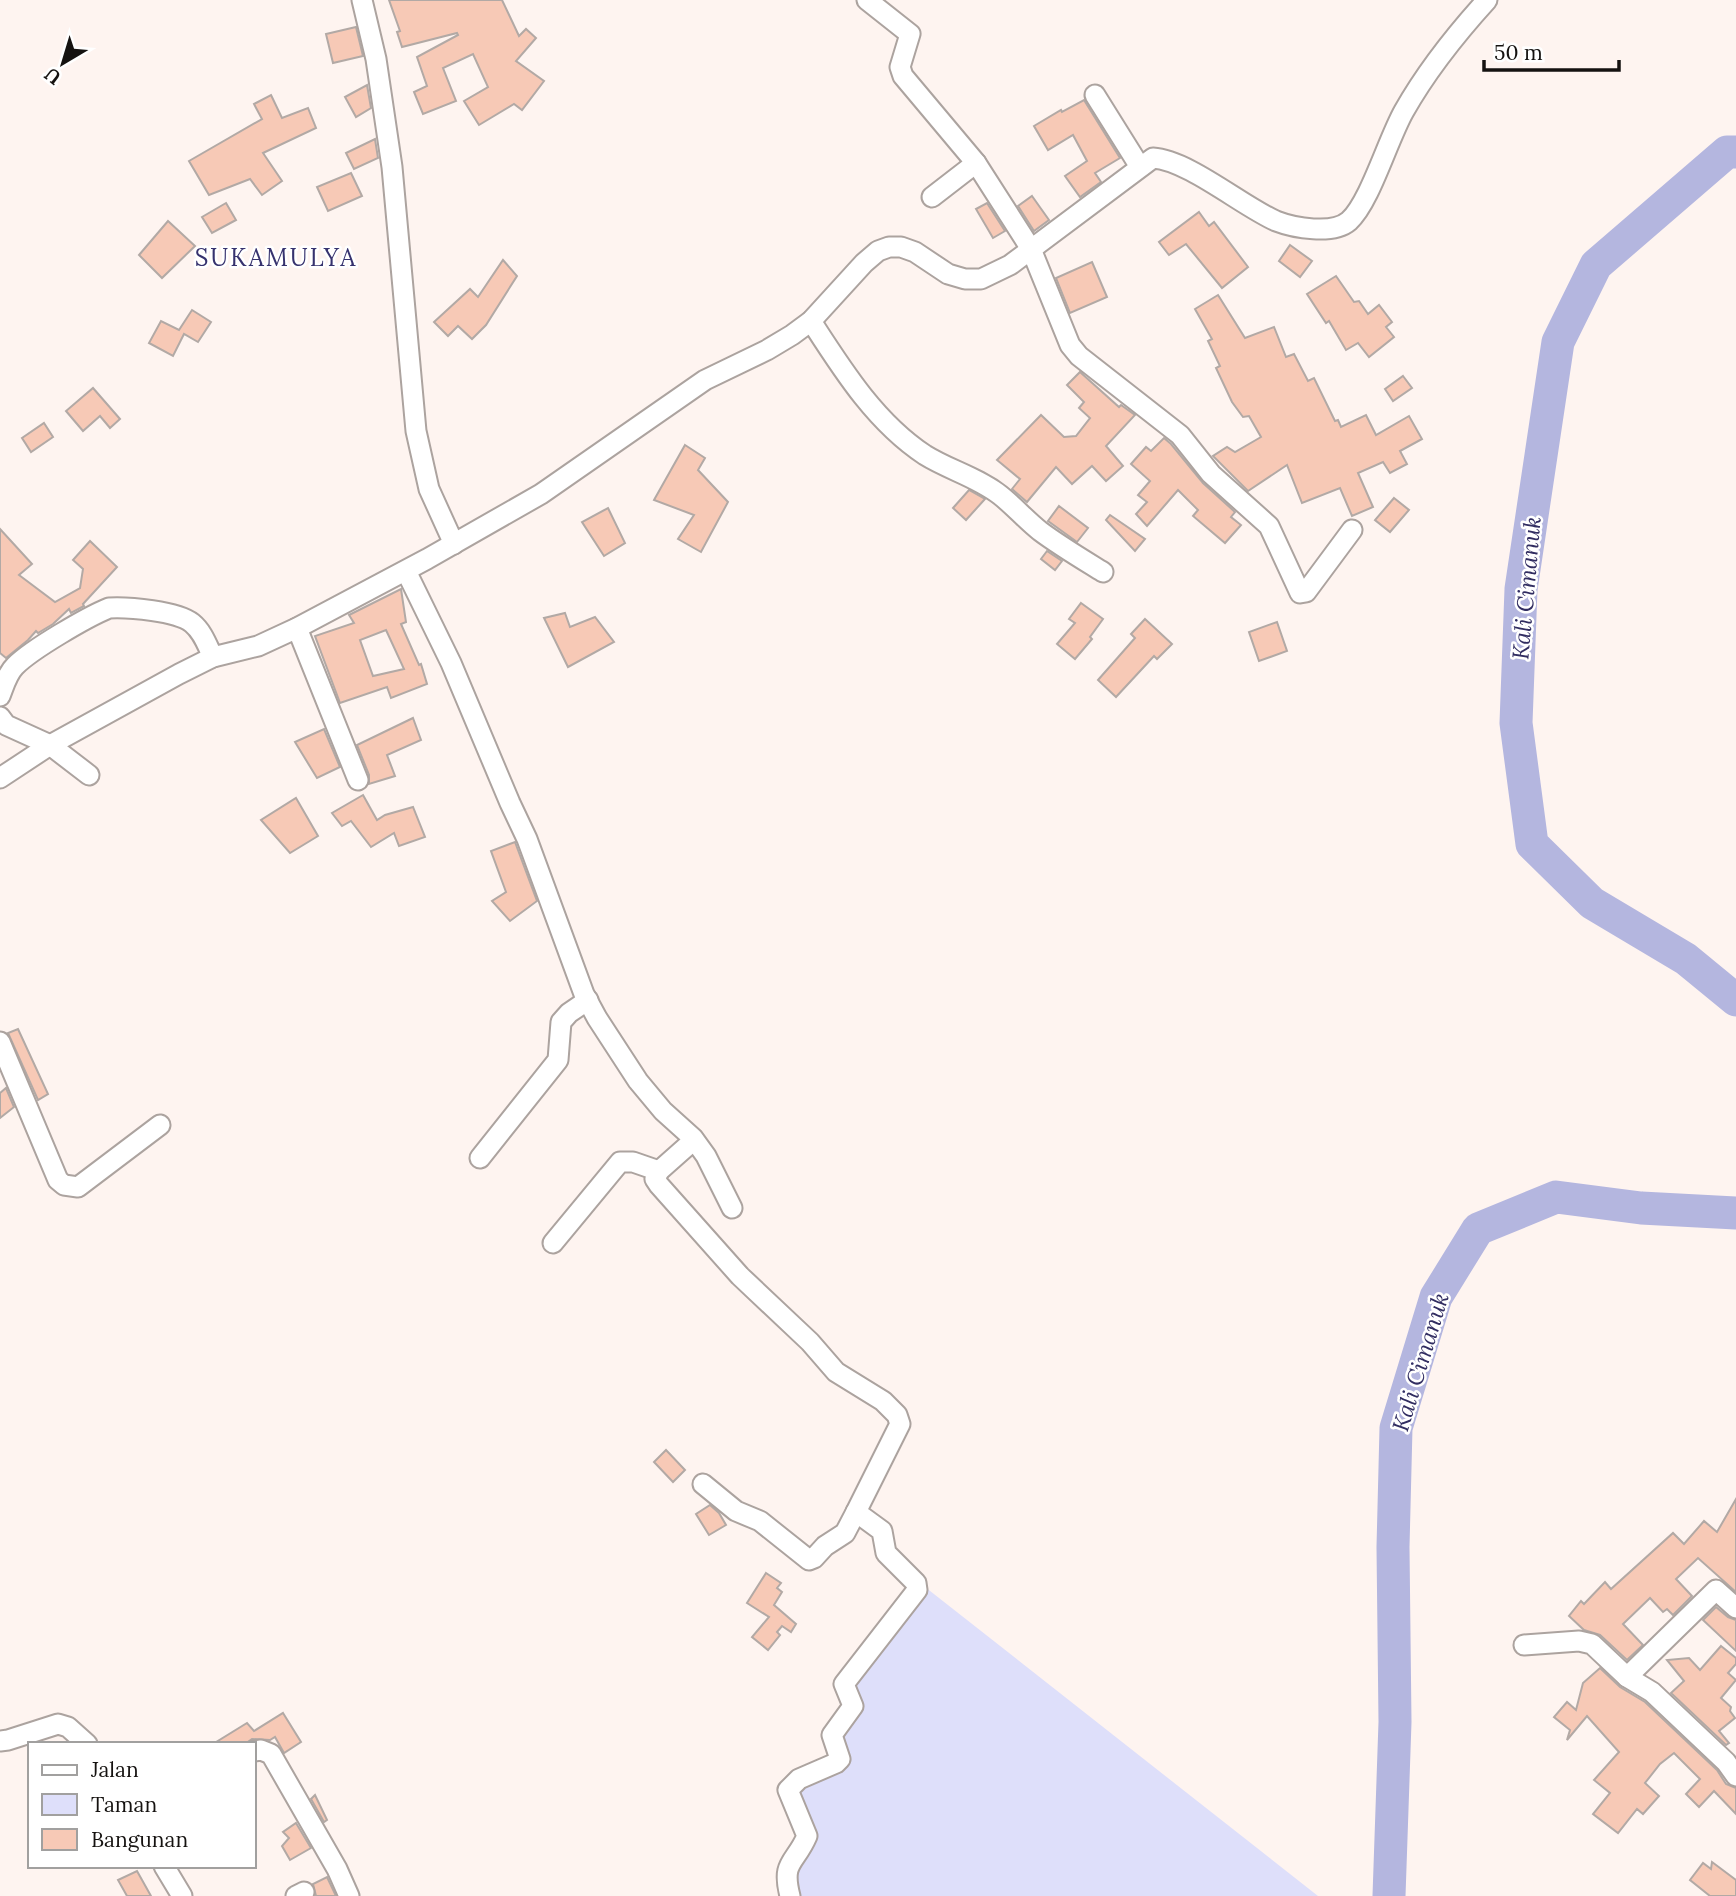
<svg xmlns="http://www.w3.org/2000/svg" width="1736" height="1896" viewBox="0 0 1736 1896" font-family="Lora,serif">
<rect width="100%" height="100%" fill="#fef4f0"/>
<!-- green -->
<path fill="#dedffa" d="M925 1587 1318 1896H798L793 1874 814 1838 796 1790 848 1762 838 1737 851 1685Z"/>
<g fill="none" stroke-linecap="round" stroke-linejoin="round">
<!-- river -->
<g stroke="#b4b6df" stroke-width="33">
<path d="M1736 152H1727L1596 265 1558 342 1521 589 1516 723 1532 844 1592 903 1686 959 1736 1000"/>
<path d="M1389 1896 1395 1722 1393 1547 1396 1428 1436 1297 1478 1229 1556 1197 1641 1208 1736 1213"/>
</g>
</g>
<!-- building -->
<g fill="#f7c9b6" stroke="#b2a9a5" stroke-width="2" fill-rule="evenodd">
<path d="M389 0H502L519 36 526 29 536 38 516 61 544 81 522 110 514 104 479 125 464 101 488 87 473 54 443 68 456 101 423 114 414 92 427 86 417 57 458 35 457 33 402 47 397 32 400 31Z"/>
<path d="M356 27 363 56 333 63 326 34Z"/>
<path d="M367 85 371 108 356 117 345 97Z"/>
<path d="M271 95 282 118 308 108 316 128 263 153 282 181 262 195 250 179 209 195 189 161 262 119 254 104Z"/>
<path d="M1084 100 1120 158 1095 173 1101 182 1080 197 1065 176 1087 161 1073 135 1048 150 1034 126 1061 110 1062 112Z"/>
<path d="M375 139 378 158 354 169 346 153Z"/>
<path d="M351 173 362 196 328 211 317 187Z"/>
<path d="M1032 196 1049 220 1034 231 1018 206Z"/>
<path d="M226 203 236 220 212 233 202 217Z"/>
<path d="M987 203 1005 231 993 238 976 209Z"/>
<path d="M1199 212 1209 226 1214 222 1248 267 1222 288 1186 244 1169 255 1159 242Z"/>
<path d="M168 221 195 246 162 278 139 255Z"/>
<path d="M1290 245 1312 261 1300 277 1279 261Z"/>
<path d="M503 260 517 276 486 325 472 339 458 326 448 336 434 322 470 289 478 297Z"/>
<path d="M1092 262 1107 297 1070 313 1056 278Z"/>
<path d="M1336 276 1354 302 1359 301 1368 314 1379 305 1392 322 1386 327 1394 337 1369 357 1358 343 1346 350 1329 321 1326 323 1307 294Z"/>
<path d="M1218 295 1245 338 1274 327 1286 357 1294 354 1308 381 1314 378 1335 421 1338 420 1341 427 1366 415 1376 435 1409 416 1422 439 1400 451 1407 464 1390 473 1383 462 1358 473 1373 507 1352 516 1340 488 1302 503 1287 465 1248 491 1213 456 1227 447 1235 452 1261 437 1249 416 1243 417 1232 402 1216 368 1220 366 1208 341 1212 339 1195 309Z"/>
<path d="M192 310 211 322 198 342 184 334 173 356 149 343 161 321 179 330Z"/>
<path d="M1080 372 1119 407 1121 405 1135 415 1106 446 1123 466 1106 481 1092 466 1072 484 1056 467 1027 502 1012 489 1020 479 997 460 1041 415 1064 437 1076 436 1090 418 1079 408 1084 402 1067 385Z"/>
<path d="M1403 376 1412 388 1393 401 1385 389Z"/>
<path d="M93 388 120 419 110 428 100 416 83 431 66 411Z"/>
<path d="M44 423 53 437 31 452 22 438Z"/>
<path d="M1164 438 1171 444 1203 483 1235 512 1231 517 1241 525 1225 543 1193 516 1198 510 1178 490 1147 526 1136 514 1147 502 1138 495 1150 481 1131 464 1146 447 1151 451Z"/>
<path d="M685 445 705 458 698 470 728 502 701 552 678 539 694 515 654 500Z"/>
<path d="M969 490 985 499 966 520 953 508Z"/>
<path d="M1394 498 1409 510 1390 532 1375 520Z"/>
<path d="M1059 506 1088 528 1077 542 1048 521Z"/>
<path d="M608 508 625 543 604 556 582 522Z"/>
<path d="M1110 515 1145 539 1135 551 1106 520Z"/>
<path d="M0 529 32 564 19 575 55 602 80 588 83 569 73 560 90 541 117 567 83 604 84 606 71 613 69 609 53 624 38 633 36 631 28 640 6 658 0 653Z"/>
<path d="M1047 551 1062 561 1055 570 1041 559Z"/>
<path d="M401 589 406 622 401 624 419 665 421 664 427 684 391 698 387 687 340 703 315 636 354 623 349 615ZM386 630 404 669 373 676 360 640Z"/>
<path d="M1081 603 1103 619 1090 637 1092 639 1075 659 1057 644 1075 623 1069 619Z"/>
<path d="M565 613 570 627 595 617 614 642 568 667 544 618Z"/>
<path d="M1145 619 1172 644 1157 659 1154 656 1116 697 1098 680 1135 638 1131 634Z"/>
<path d="M1277 622 1287 651 1259 661 1249 632Z"/>
<path d="M413 718 421 740 387 755 395 776 369 784V775L357 745Z"/>
<path d="M324 729 340 767 317 778 295 742Z"/>
<path d="M363 795 377 820 385 815 413 807 425 837 399 846 394 833 371 847 351 821 342 826 332 813Z"/>
<path d="M296 798 318 836 290 853 261 820Z"/>
<path d="M515 842 537 901 510 921 492 901 506 892 491 851Z"/>
<path d="M18 1029 48 1094 38 1100 8 1033Z"/>
<path d="M6 1088 14 1107 0 1118V1093Z"/>
<path d="M666 1450 685 1470 673 1482 654 1462Z"/>
<path d="M1736 1499V1592L1698 1558 1676 1579 1692 1596 1673 1615 1667 1609 1663 1612 1650 1598 1623 1624 1643 1645 1627 1660 1600 1635 1584 1630 1569 1616 1581 1601 1584 1604 1605 1582 1611 1589 1673 1533 1684 1544 1704 1521 1717 1532Z"/>
<path d="M710 1505 719 1513 726 1525 709 1535 696 1514Z"/>
<path d="M766 1573 781 1583 777 1588 782 1592 774 1605 796 1624 791 1632 782 1626 777 1632 780 1635 768 1650 752 1637 769 1617 747 1603Z"/>
<path d="M1716 1607 1728 1617 1736 1620V1651L1703 1620Z"/>
<path d="M1721 1646 1736 1658V1664L1728 1673 1736 1680 1721 1698 1731 1707 1730 1711 1735 1718 1719 1731 1729 1743 1726 1745 1671 1693 1684 1681 1667 1660 1689 1658 1700 1670Z"/>
<path d="M1600 1668 1620 1687 1645 1702 1717 1770 1726 1784 1736 1788V1814L1714 1791 1699 1807 1686 1794 1700 1779 1674 1753 1660 1764 1645 1783 1659 1796 1643 1814 1637 1809 1618 1833 1593 1814 1610 1793 1594 1780 1619 1752 1587 1716 1567 1740 1570 1730 1554 1717 1567 1702 1576 1710 1583 1683Z"/>
<path d="M283 1713 301 1742 284 1753 275 1737 270 1740 252 1739 245 1744H213L247 1723 254 1731Z"/>
<path d="M315 1795 327 1820 324 1822 311 1799Z"/>
<path d="M296 1823 311 1848 290 1860 282 1846 289 1838 283 1832Z"/>
<path d="M1712 1862 1736 1880V1896H1710L1690 1880 1703 1863 1711 1869Z"/>
<path d="M137 1871 151 1896H127L118 1880Z"/>
<path d="M327 1877 336 1896H316L313 1884Z"/>
</g>
<g fill="none" stroke-linecap="round" stroke-linejoin="round">
<defs>
<g id="street">
<path d="M362 0 376 59 392 167 416 431 429 489 454 544"/>
<path d="M867 0 910 34 900 67 903 76 976 163 1031 249 1070 345 1079 356 1180 435 1211 474 1269 526 1300 593 1306 592 1352 530"/>
<path d="M1095 95 1140 167"/>
<path d="M932 197 976 163"/>
<path d="M811 321C842 369 875 422 925 455 949 470 977 477 1000 495 1014 506 1026 520 1040 531 1060 546 1082 559 1103 572"/>
<path d="M406 571 451 663 510 803 527 839 584 994 597 1018 638 1081 663 1111 693 1138 706 1156 732 1208"/>
<path d="M297 628 358 780"/>
<path d="M0 696C4 686 7 674 15 666 32 649 87 617 109 608 129 607 177 611 192 623 203 632 207 645 213 657"/>
<path d="M0 717 6 725 50 745 89 775"/>
<path d="M0 778 50 745 179 674 213 657 258 646 297 628 427 559 541 494 705 380 767 350 792 335 811 321 864 263 878 251 889 247H901L915 252 948 274 965 279H981L1010 265 1153 158C1188 160 1242 206 1276 221 1294 228 1333 235 1349 221 1370 202 1388 139 1404 111 1426 72 1457 33 1487 0"/>
<path d="M0 1042 58 1180 64 1185 78 1187 160 1125"/>
<path d="M694 1140 659 1171 655 1179 659 1185 740 1276 810 1342 836 1372 883 1401 897 1415 900 1424 856 1512 882 1531 886 1553 916 1583 917 1590 844 1684 853 1706 832 1735 840 1759 836 1763 799 1779 788 1790 807 1836C795 1864 781 1861 790 1896"/>
<path d="M480 1158 558 1060 561 1022 569 1013 588 1000"/>
<path d="M553 1243 620 1162H633L659 1171"/>
<path d="M703 1484 736 1511 760 1521 809 1560 814 1558 825 1546 845 1533 856 1512"/>
<path d="M1524 1645 1579 1641 1592 1644 1627 1677 1652 1692 1726 1762 1736 1776"/>
<path d="M1627 1677 1716 1590 1736 1608"/>
<path d="M0 1741 8 1740 58 1724 68 1727 87 1744"/>
<path d="M254 1751 261 1750 271 1754 337 1869 349 1896"/>
<path d="M164 1866 182 1896"/>
<path d="M296 1896 304 1892"/>
</g>
</defs>
<!-- street casing -->
<use href="#street" stroke="#aca39f" stroke-width="23"/>
<!-- street -->
<use href="#street" stroke="#fff" stroke-width="19"/>
</g>
<g text-anchor="middle" dominant-baseline="central" stroke-width="5" stroke-linejoin="round" paint-order="stroke">
<!-- water labels -->
<g font-size="23" font-style="italic" fill="#312d61" stroke="#fff">
<text transform="translate(1526 588) rotate(-85)">Kali Cimanuk</text>
<text transform="translate(1420 1362) rotate(-73)">Kali Cimanuk</text>
</g>
<!-- quarter labels -->
<g font-size="24" letter-spacing="2" fill="#36326e" stroke="#fff">
<text x="276" y="257">SUKAMULYA</text>
</g>
</g>
<!-- legend -->
<rect x="28" y="1742" width="228" height="126" fill="#ffffff" stroke="#a1a09f" stroke-width="2"/>
<rect x="42" y="1765" width="35" height="10" fill="#ffffff" stroke="#a1a09f" stroke-width="2"/>
<text x="91" y="1777" font-size="21" fill="#151210">Jalan</text>
<rect x="42" y="1794" width="35" height="21" fill="#dedffa" stroke="#a1a09f" stroke-width="2"/>
<text x="91" y="1812" font-size="21" fill="#151210">Taman</text>
<rect x="42" y="1829" width="35" height="21" fill="#f7c9b6" stroke="#a1a09f" stroke-width="2"/>
<text x="91" y="1847" font-size="21" fill="#151210">Bangunan</text>
<!-- north arrow -->
<g transform="translate(63 63) rotate(218)" stroke="#ffffff" stroke-width="5" paint-order="stroke">
<path d="M0-5L12 26L0 18L-12 26Z" fill="#151210"/>
<text y="-10" font-size="19" font-weight="bold" text-anchor="middle" fill="#151210">U</text>
</g>
<!-- scale -->
<path d="M1484 60v10h135v-10" fill="none" stroke="#151210" stroke-width="3.5"/>
<text x="1494" y="60" font-size="21" fill="#151210" stroke="#ffffff" stroke-width="5" paint-order="stroke">50 m</text>
</svg>
